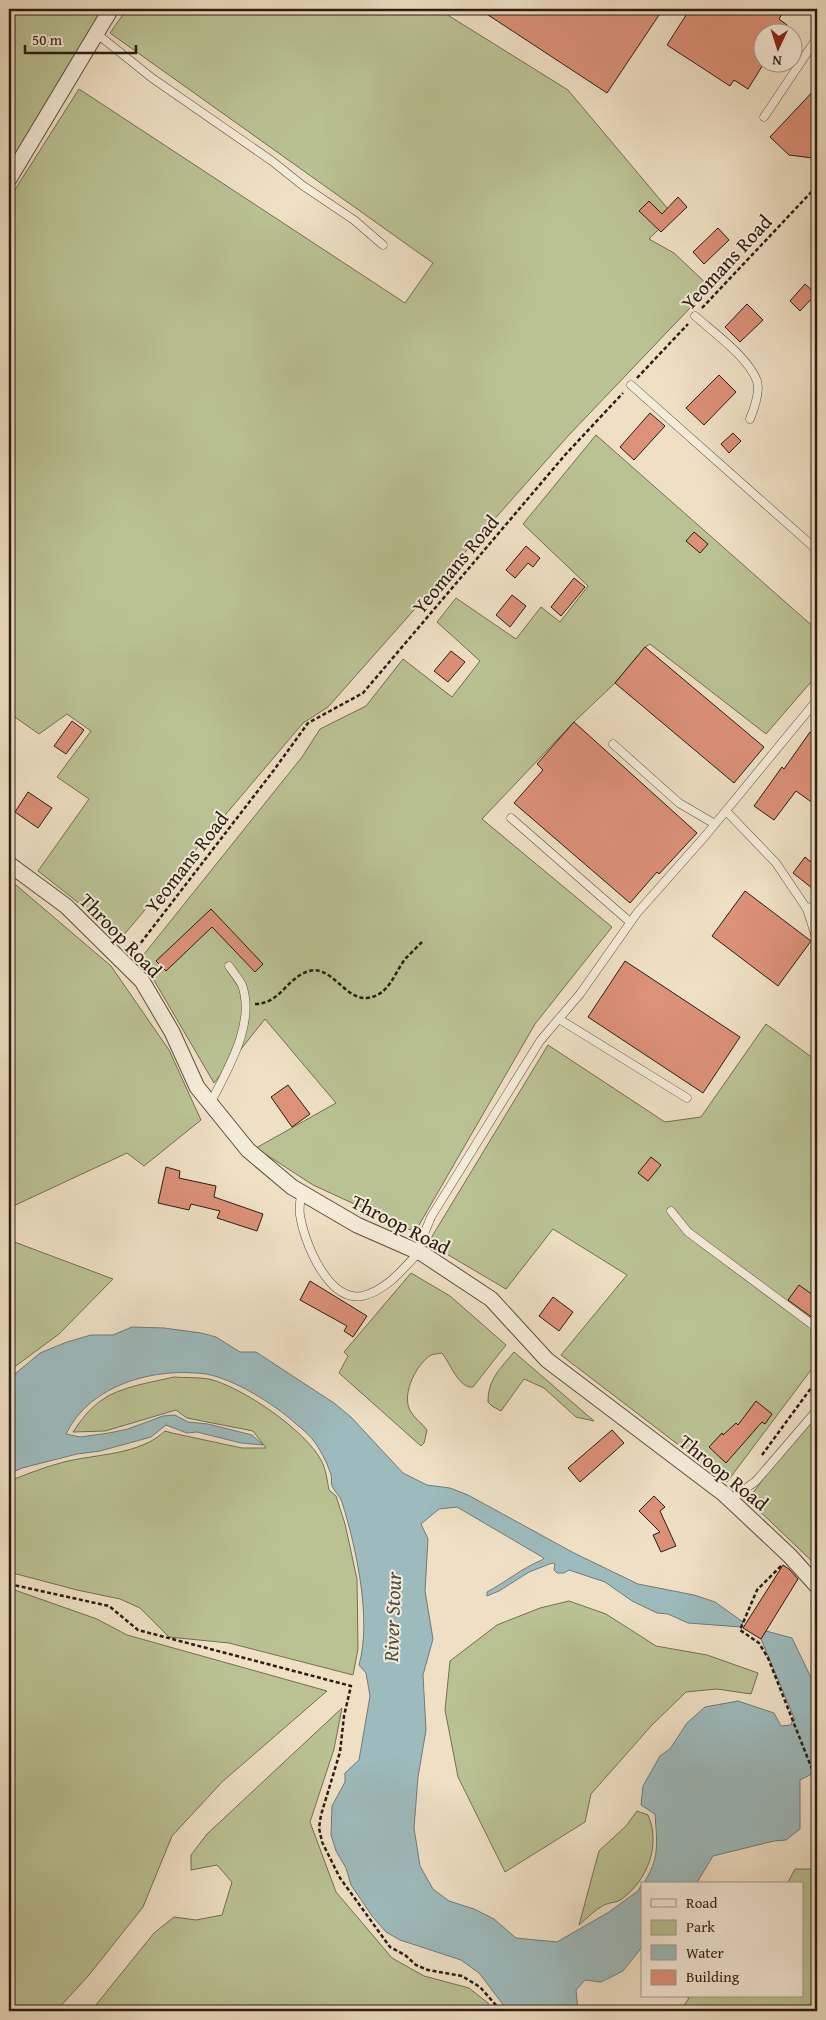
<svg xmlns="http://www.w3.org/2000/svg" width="826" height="2020" viewBox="0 0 826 2020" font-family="'Gentium Book Plus',serif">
<rect width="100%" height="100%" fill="#efe0c5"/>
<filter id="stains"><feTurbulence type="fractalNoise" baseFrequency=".004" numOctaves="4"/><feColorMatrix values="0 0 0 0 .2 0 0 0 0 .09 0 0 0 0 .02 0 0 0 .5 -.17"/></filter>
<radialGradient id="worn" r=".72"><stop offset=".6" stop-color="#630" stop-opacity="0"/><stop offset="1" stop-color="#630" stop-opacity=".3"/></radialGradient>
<!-- green -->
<g fill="#bac294" stroke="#726f52">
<path d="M9 9H103L9 167Z"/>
<path d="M127 9H438L568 90 673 215 649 239 674 253 710 287 568 436 328 707 303 723 122 937 38 871 89 799 57 777 91 731 67 714 39 734 9 713V199L79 89 405 303 433 263 110 33Z"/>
<path d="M596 435 817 630V675L766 734 650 644 645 647 615 683 574 722 482 819 612 927 535 1024 415 1232 313 1185 256 1148 336 1103 265 1019 214 1083 141 958 302 757 320 729 366 706 403 659 452 697 480 661 437 622 456 598 516 639 541 607 560 622 588 586 523 524Z"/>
<path d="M9 879 111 966 169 1050 201 1120 144 1166 127 1153 9 1208Z"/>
<path d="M766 1024 817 1061V1362L727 1482 561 1355 627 1275 553 1229 506 1289 428 1243 548 1045 665 1122 701 1117Z"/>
<path d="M9 1240 113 1279 59 1334 9 1371Z"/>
<path d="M411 1273 450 1296 506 1345 473 1387C459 1389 450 1363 442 1353 436 1354 431 1354 427 1358 414 1369 401 1397 411 1412 415 1419 423 1424 427 1430L424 1443 421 1446 339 1373 348 1356 344 1352Z"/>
<path d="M514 1352 594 1421 576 1417 544 1388 524 1379 501 1411 492 1406 488 1402C488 1379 500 1369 514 1352Z"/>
<path d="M174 1377C185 1378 198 1377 209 1379 242 1387 305 1430 321 1460 326 1469 327 1480 329 1490L336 1496 345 1524 357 1579 358 1649 353 1675 229 1643 169 1637 140 1608 120 1599 77 1590 9 1572V1481C27 1474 45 1467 64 1462 96 1454 140 1455 165 1431L172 1433 242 1448H266L253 1431 187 1418 176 1410 105 1431 73 1432C81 1420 90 1408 102 1400 119 1387 153 1382 174 1377Z"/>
<path d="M817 1403V1566L748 1500Z"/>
<path d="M9 1588 97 1619 127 1635 327 1691 222 1782 172 1836 143 1907 89 1975 56 2011H9Z"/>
<path d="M569 1601 606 1614 656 1646 707 1655 758 1673 751 1694 717 1689 686 1692 652 1725 591 1794 585 1822 505 1872 458 1777 445 1710 450 1661 497 1625 540 1608Z"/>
<path d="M342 1708 334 1749 310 1822 336 1892 392 1958 424 1976 469 1988 488 2003 493 2011H91L154 1933 174 1917 196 1920 222 1915 232 1882 217 1865 191 1870V1855L207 1834Z"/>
<path d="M637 1811 648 1815C661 1845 648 1879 622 1899 617 1903 610 1902 604 1905 595 1910 587 1918 579 1925L599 1851 626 1826Z"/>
<path d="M795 1869H810L817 1875V2011H680L689 1998 685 1996H802V1884H787Z"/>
</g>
<!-- water -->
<g fill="#9dbbbd" stroke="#6f7b78">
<path d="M132 1327 164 1328 201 1333 216 1337 240 1352H256L334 1403 351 1417 403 1473 427 1485 450 1488 468 1495 574 1553 638 1584 694 1595 715 1602 743 1622 741 1627 688 1623 668 1614 657 1613 632 1601 605 1582 569 1570 564 1573H557L554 1570 555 1564 552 1563 529 1572 499 1591 487 1596V1592C506 1582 522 1568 542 1560L544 1558 457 1507 439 1509 421 1524 428 1539 425 1591 433 1639 423 1675 426 1730 418 1777 414 1828 420 1866 433 1889 449 1901 474 1909 494 1919 516 1938 557 1942 609 1912 638 1891 642 1884V1947L623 1971 601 1982 585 1980 576 1990 578 2011H508L479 1973 461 1960 400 1940 386 1932 372 1916 351 1885 346 1868 336 1851 331 1835 332 1806 345 1782V1773L359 1760 370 1696 366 1673 359 1665C372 1619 356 1547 342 1502 340 1496 334 1491 332 1486 331 1482 332 1478 331 1475 328 1465 322 1453 316 1444 311 1436 302 1429 295 1423 274 1404 234 1379 206 1374 155 1367 90 1384 66 1434L80 1437 109 1433 128 1429 163 1416 175 1415 188 1422 208 1424 252 1435 263 1445 241 1443 197 1432 187 1433 166 1425 151 1437 100 1451 77 1454 22 1468 9 1474V1379L40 1353 67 1342 91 1335H113Z"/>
<path d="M766 1631 792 1638 817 1690V1775L816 1772 800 1780V1829L786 1840 774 1841 713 1856 696 1884H643C660 1859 657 1843 655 1814L641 1805 643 1786 660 1756 670 1749 687 1723 705 1707 738 1701 774 1713 781 1726 791 1725 792 1722 795 1720 761 1639Z"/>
</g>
<!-- building -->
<g fill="#dc9179" stroke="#2b1c11">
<path d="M479 9H663L607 93Z"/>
<path d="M690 9H785L779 19 787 25 782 32H764V63L748 89 734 80 730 86 667 45Z"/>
<path d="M817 87V154L813 158 789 155 770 137Z"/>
<path d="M678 197 687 207 661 232 639 211 649 201 662 214Z"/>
<path d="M718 228 729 240 704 264 693 252Z"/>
<path d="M805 284 816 294 800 311 790 301Z"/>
<path d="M747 304 763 320 740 342 725 327Z"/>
<path d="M719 375 736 392 704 425 686 408Z"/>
<path d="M650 413 665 426 634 460 620 447Z"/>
<path d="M733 433 741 441 729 453 721 444Z"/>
<path d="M694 532 708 544 700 553 686 541Z"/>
<path d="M526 546 540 558 533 567 528 563 515 578 506 570Z"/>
<path d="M574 578 585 587 561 616 551 607Z"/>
<path d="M512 595 526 606 510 627 496 615Z"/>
<path d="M645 647 764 747 734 783 615 683Z"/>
<path d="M451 651 465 662 448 682 434 671Z"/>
<path d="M72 721 84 730 66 754 54 746Z"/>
<path d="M574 722 697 833 659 874 657 872 630 903 514 803 543 770 537 764Z"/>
<path d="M810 732 817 738V806L796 791 774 820 754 806 782 767 784 769Z"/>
<path d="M28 792 52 808 38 828 15 812Z"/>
<path d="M805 857 817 867V892L793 873Z"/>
<path d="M745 891 811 941 778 986 712 936Z"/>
<path d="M211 909 263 964 255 972 212 927 166 971 156 961Z"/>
<path d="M625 961 740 1037 703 1093 588 1017Z"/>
<path d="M288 1085 310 1114 292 1127 271 1097Z"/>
<path d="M651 1157 661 1165 648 1181 638 1173Z"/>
<path d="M166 1167 180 1171 179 1178 216 1186 214 1197 263 1214 257 1231 217 1218 220 1211 191 1204 189 1210 158 1203Z"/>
<path d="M310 1281 367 1316 353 1337 344 1331 347 1326 300 1300Z"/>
<path d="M799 1285 817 1298V1321L788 1300Z"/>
<path d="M553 1297 573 1312 559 1331 539 1316Z"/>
<path d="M756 1401 772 1414 765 1424 762 1422 726 1463 709 1447 722 1433 723 1435 736 1423 738 1425Z"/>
<path d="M612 1430 624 1443 580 1482 568 1468Z"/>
<path d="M654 1496 665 1507 660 1511 676 1546 661 1552 653 1535 660 1532 639 1511Z"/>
<path d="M783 1565 789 1569 798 1579 761 1639 743 1628Z"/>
</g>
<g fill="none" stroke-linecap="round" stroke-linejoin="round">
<defs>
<g id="lane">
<path d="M96 33 152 78 272 161 302 185 354 220 383 245"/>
<path d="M764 117 817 38"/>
<path d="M695 316C713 332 749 358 757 381 760 391 754 409 750 419"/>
<path d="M631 385 817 550"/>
<path d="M613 744 679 803 715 824"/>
<path d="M726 811 776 863 807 909 817 940"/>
<path d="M511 818 630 922"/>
<path d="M806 907 817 908"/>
<path d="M559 1019 687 1098"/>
<path d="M210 1104C227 1070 256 1024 242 985 239 979 233 972 229 966"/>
<path d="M302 1192C300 1200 299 1208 300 1215 304 1242 328 1302 362 1296 386 1291 404 1268 419 1252"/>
<path d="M671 1211 688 1232 817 1328"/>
<path d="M417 1251 431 1217 540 1041 580 994 637 913 706 835 817 700"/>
<path d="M730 1500 756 1481 817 1410"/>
</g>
<g id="street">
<path d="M9 179 111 9"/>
<path d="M9 864 66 906 142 981 172 1032 197 1087 248 1150 292 1187 357 1225 423 1254 491 1299 547 1360 724 1494 790 1556 817 1586"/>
</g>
</defs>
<!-- lane casing -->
<use href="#lane" stroke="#5c4d3e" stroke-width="9"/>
<!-- street casing -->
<use href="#street" stroke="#5c4d3e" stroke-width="17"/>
<!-- path -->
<g stroke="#2b1c11" stroke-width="2.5" stroke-dasharray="4 2.5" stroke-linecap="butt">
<path d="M702 308 817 186"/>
<path d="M637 378 688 324"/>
<path d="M133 953 274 770 308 723 363 693 565 455 623 393"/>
<path d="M255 1004C279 1004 286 980 306 972 331 962 344 1000 367 998 389 996 394 973 406 958 411 953 417 947 422 942"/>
<path d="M762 1455 817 1380"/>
<path d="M781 1566 757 1590 740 1630 759 1643 768 1658 814 1774 817 1793"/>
<path d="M9 1584 109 1606 138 1630 351 1686 344 1716 340 1752 321 1815 319 1828 322 1842 340 1878 390 1947 405 1955 416 1965 428 1970 462 1976 480 1987 501 2011"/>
<path d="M813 2011 817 1990"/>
</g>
<!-- lane -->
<use href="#lane" stroke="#f5ebd9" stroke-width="8"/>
<!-- street -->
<use href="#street" stroke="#f5ebd9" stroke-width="15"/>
</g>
<g text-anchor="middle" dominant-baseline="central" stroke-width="4" stroke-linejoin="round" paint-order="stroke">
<!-- street labels -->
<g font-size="20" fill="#2b1c11" stroke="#f5ebd9">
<text transform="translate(726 262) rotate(-47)">Yeomans Road</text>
<text transform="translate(455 564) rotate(-50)">Yeomans Road</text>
<text transform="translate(186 862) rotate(-52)">Yeomans Road</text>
<text transform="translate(121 935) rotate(46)">Throop Road</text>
<text transform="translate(401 1224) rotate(27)">Throop Road</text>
<text transform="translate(724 1472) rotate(39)">Throop Road</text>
</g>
<!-- water labels -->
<g font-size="21" font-style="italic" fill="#4d4c45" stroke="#f5ebd9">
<text transform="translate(392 1617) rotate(-88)">River Stour</text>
</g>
</g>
<!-- margin -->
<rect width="826" height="2020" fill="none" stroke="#efe0c5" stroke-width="30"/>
<rect x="10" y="10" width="806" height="2000" fill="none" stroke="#2b1c11" stroke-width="2.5"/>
<rect x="15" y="15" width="796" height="1990" fill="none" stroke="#2b1c11"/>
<!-- legend -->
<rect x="641" y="1882" width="162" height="115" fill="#f5ebd9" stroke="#a49889"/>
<rect x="651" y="1899" width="25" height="8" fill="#f5ebd9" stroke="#a49889"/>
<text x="686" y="1908" font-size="15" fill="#2b1c11">Road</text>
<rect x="651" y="1920" width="25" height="15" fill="#bac294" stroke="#a49889"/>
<text x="686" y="1932" font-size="15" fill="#2b1c11">Park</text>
<rect x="651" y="1945" width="25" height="15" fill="#9dbbbd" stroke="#a49889"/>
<text x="686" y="1958" font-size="15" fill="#2b1c11">Water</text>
<rect x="651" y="1970" width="25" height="15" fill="#dc9179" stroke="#a49889"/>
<text x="686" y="1982" font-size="15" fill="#2b1c11">Building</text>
<!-- north arrow -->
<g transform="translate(778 48) rotate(184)"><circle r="24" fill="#f5ebd9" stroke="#a49889"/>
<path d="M0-4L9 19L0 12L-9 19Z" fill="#8f2418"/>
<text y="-8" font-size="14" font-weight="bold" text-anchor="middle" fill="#2b1c11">N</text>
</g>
<!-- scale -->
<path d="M25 45v8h111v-8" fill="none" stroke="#2b1c11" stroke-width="2.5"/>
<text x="32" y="45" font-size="15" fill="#2b1c11" stroke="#f5ebd9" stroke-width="4" paint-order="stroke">50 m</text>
<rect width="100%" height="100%" filter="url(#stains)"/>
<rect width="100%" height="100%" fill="url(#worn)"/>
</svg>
